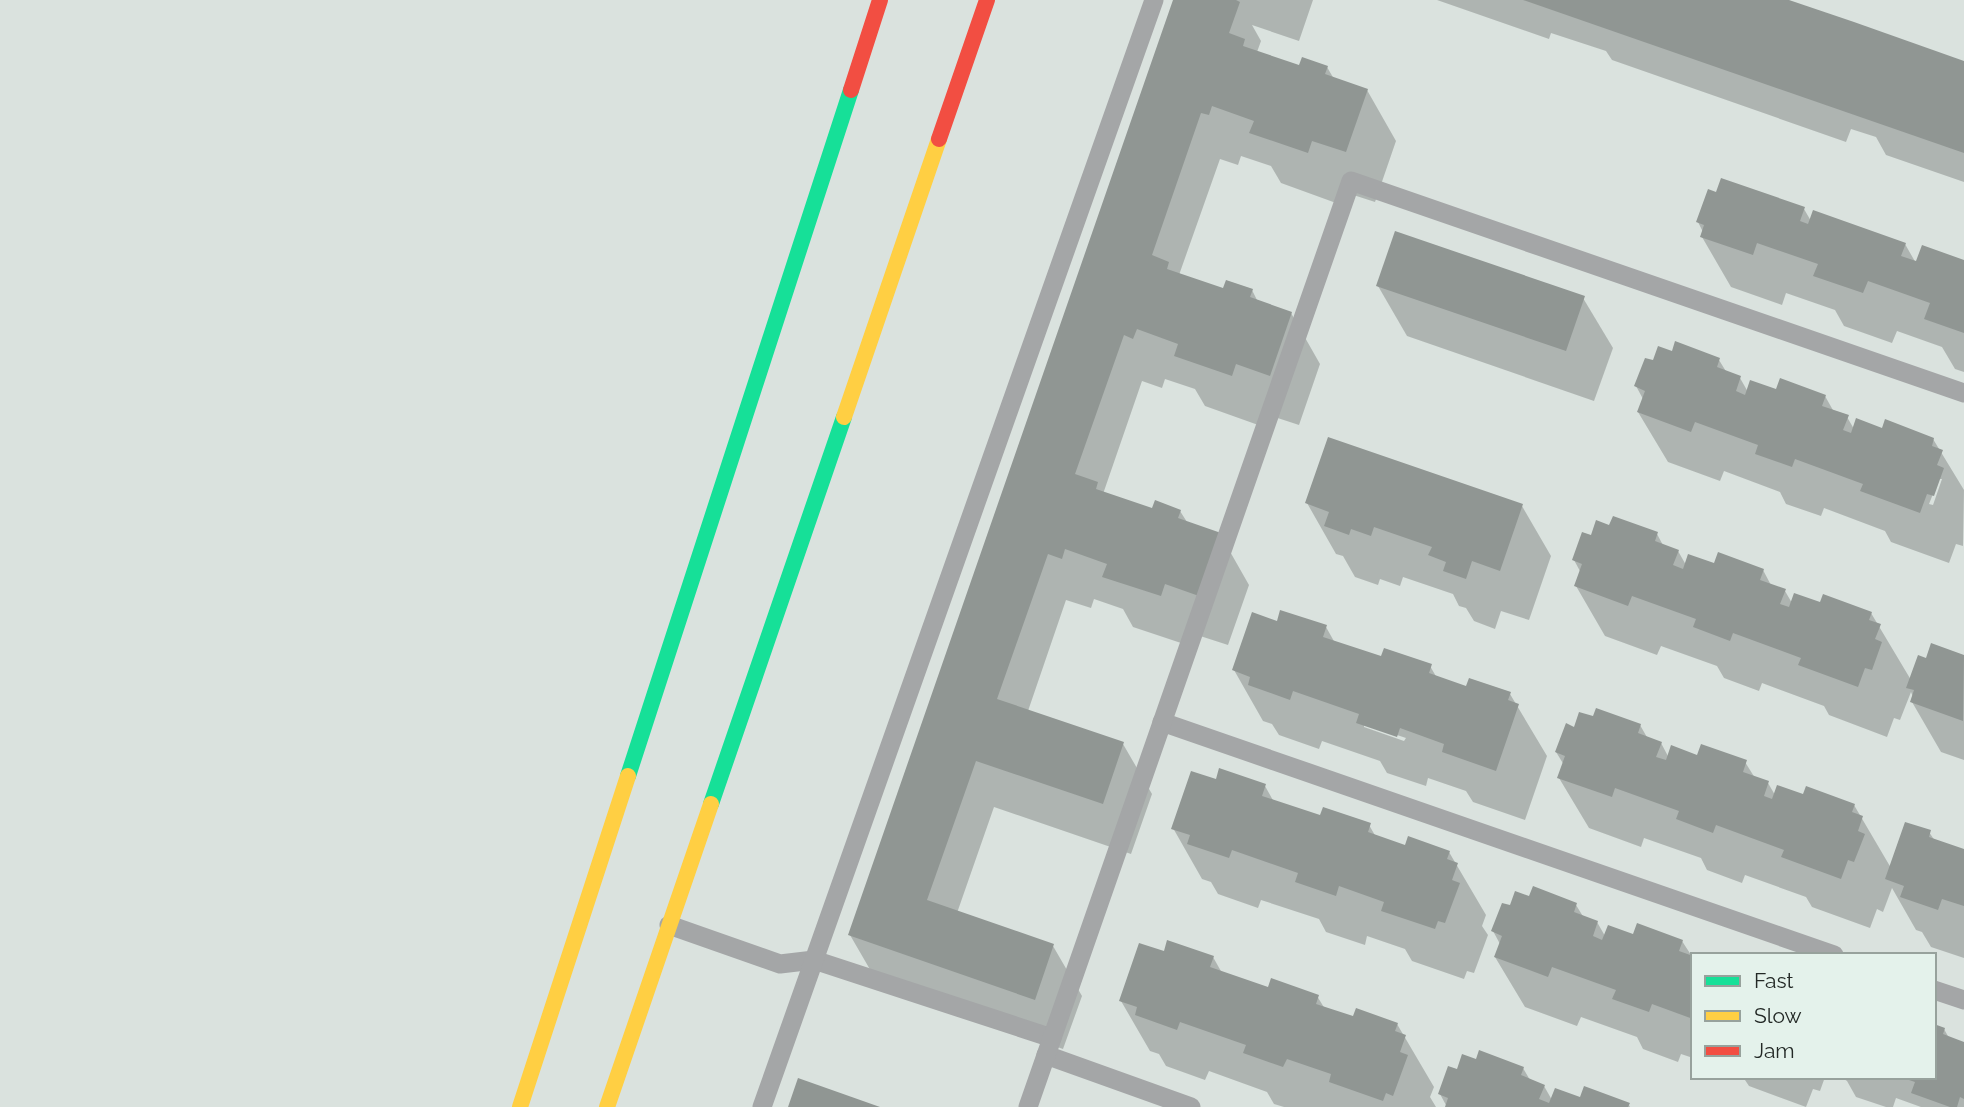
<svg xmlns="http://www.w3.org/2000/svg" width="1964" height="1107" viewBox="0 0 1964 1107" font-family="Raleway,sans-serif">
<rect width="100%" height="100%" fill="#dae2de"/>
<!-- shadow -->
<g fill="#0003" fill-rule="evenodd">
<path d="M1175 0H1313L1299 41 1252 25 1261 41 1257 52 1300 67H1327L1334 79 1367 90 1396 141 1375 202 1341 191 1336 203 1281 183 1271 166 1241 156 1238 165 1220 159 1179 275 1224 290H1252L1258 302 1291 313 1320 364 1299 425 1265 414 1261 426 1205 406 1195 389 1165 379 1162 388 1142 381 1103 494 1153 511H1180L1187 522 1220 534 1249 585 1228 645 1194 634 1190 646 1133 627 1123 609 1094 599 1091 608 1066 600 1028 711 1123 744 1152 794 1131 854 994 807 957 913 1053 946 1082 996 1063 1049 879 985 850 935Z"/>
<path d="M1437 0H1783L1964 62V182L1886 155 1876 137 1851 129 1846 142 1612 60 1606 51 1551 33 1549 39Z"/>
<path d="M1804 209 1811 221 1905 244 1917 265 1964 262V372L1955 369 1942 347 1897 331 1892 343 1844 326 1835 310 1786 293 1782 305 1731 287 1702 237 1703 232 1698 222Z"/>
<path d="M1378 286 1583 298 1613 348 1594 401 1407 336Z"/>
<path d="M1673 353 1719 360 1727 373 1740 378 1748 392H1777L1825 396 1834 412 1847 417 1854 429 1883 430 1933 439 1964 490 1963 546 1956 544 1949 563 1891 542 1885 531 1824 508 1821 516 1786 504 1780 492 1724 471 1720 481 1668 462 1638 412 1643 399 1636 386 1654 363ZM1939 479H1942L1933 505 1929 504Z"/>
<path d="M1307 503 1522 506 1551 556 1529 620 1501 611 1495 629 1474 621 1466 608 1459 606 1453 594 1403 577 1400 586 1380 579 1378 585 1355 577 1343 556 1336 554Z"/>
<path d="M1610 527 1657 534 1664 547 1678 551 1686 565 1715 566 1763 570 1772 587 1785 591 1792 603 1821 604 1871 613 1911 680 1927 660 1932 645 1964 656V760L1941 752 1912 702 1913 697 1911 692 1900 720 1894 718 1887 737 1829 715 1824 706 1762 683 1759 691 1724 678 1717 666 1661 646 1657 655 1605 636 1576 586 1581 573 1574 560 1592 537Z"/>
<path d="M1278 623 1326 627 1335 643 1382 659 1430 666 1437 678 1467 688 1510 694 1547 756 1525 820 1473 802 1466 791 1428 778 1426 786 1387 773 1380 761 1322 741 1319 749 1279 735 1272 724 1263 721 1234 670ZM1364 724 1406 738 1404 741 1364 727Z"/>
<path d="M1640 725 1648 739 1661 743 1669 758 1698 757 1745 762 1755 778 1768 783 1775 795 1804 796 1854 805 1891 868 1929 832 1935 841 1964 851V958L1931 947 1922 932 1916 930 1892 888 1883 912 1877 909 1870 928 1812 907 1806 897 1745 875 1742 883 1707 870 1701 858 1644 838 1641 847 1589 828 1559 778 1564 765 1556 752 1575 729Z"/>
<path d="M1217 782 1265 786 1274 802 1321 818 1369 825 1376 837 1406 847 1449 852 1486 915 1482 926 1488 935 1474 973 1467 971 1464 979 1412 961 1405 949 1367 936 1365 945 1326 932 1319 919 1261 900 1258 908 1218 894 1211 882 1202 879 1173 828Z"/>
<path d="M1530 898 1576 905 1584 918 1597 922 1605 936 1634 937 1682 941 1693 958V1058L1681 1054 1678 1062 1643 1049 1637 1037 1581 1017 1577 1026 1525 1007 1495 957 1500 944 1493 931 1511 908Z"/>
<path d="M1165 953 1213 957 1222 973 1269 989 1317 996 1325 1009 1354 1019 1397 1024 1434 1087 1430 1097 1436 1107H1284L1274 1104 1267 1092 1209 1071 1205 1080 1166 1066 1159 1054 1150 1051 1121 1001Z"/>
<path d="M1934 1026 1944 1029 1949 1038 1964 1043V1107H1921L1896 1098 1893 1107H1886L1856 1097 1847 1081 1841 1077H1934Z"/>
<path d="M1477 1061 1523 1068 1530 1080 1544 1086 1552 1100H1581L1629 1105 1630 1107H1447L1440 1094 1458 1071Z"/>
<path d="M1743 1077H1825L1820 1091 1813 1089 1806 1107 1749 1086Z"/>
</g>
<!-- building -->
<g fill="#909693">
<path d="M1173 0H1236L1240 2 1229 33 1245 39 1243 46 1299 65 1302 57 1328 66 1325 74 1368 89 1346 152 1312 141 1308 153 1249 133 1254 121 1212 106 1209 115 1201 113 1152 255 1169 262 1167 269 1223 288 1226 280 1253 289 1250 297 1292 312 1270 376 1236 364 1232 376 1174 356 1178 344 1137 329 1133 339 1124 335 1075 474 1098 482 1096 489 1152 508 1155 500 1181 510 1178 518 1221 533 1199 596 1165 584 1161 596 1102 577 1107 564 1065 549 1062 559 1048 554 997 699 1124 742 1103 804 976 761 927 900 1054 944 1035 1000 848 935Z"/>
<path d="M1523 0H1789L1854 22 1964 61V153Z"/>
<path d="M1721 178 1805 207 1800 221 1808 224 1813 210 1906 243 1901 256 1916 261 1922 245 1964 260V333L1924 319 1930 303 1868 281 1863 293 1813 276 1818 264 1757 243 1753 255 1700 237 1704 225 1696 222 1708 189 1716 192Z"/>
<path d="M1395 231 1585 296 1566 351 1376 286Z"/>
<path d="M1675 341 1720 358 1717 367 1741 376 1736 391 1745 395 1750 380 1776 389 1780 378 1826 395 1822 406 1849 415 1843 430 1851 433 1856 418 1882 428 1885 419 1934 438 1932 446 1943 450 1937 465 1944 468 1934 496 1927 494 1920 513 1860 491 1863 484 1795 459 1792 467 1755 454 1758 445 1695 422 1691 432 1637 412 1645 391 1634 386 1645 358 1653 360 1658 346 1672 351Z"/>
<path d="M1328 437 1523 504 1500 571 1472 561 1466 579 1443 571 1446 562 1428 555 1432 547 1374 527 1371 536 1351 529 1349 535 1324 526 1329 512 1305 503Z"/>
<path d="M1613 516 1658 532 1655 541 1679 550 1673 565 1683 569 1688 554 1714 563 1718 552 1764 569 1760 580 1786 589 1780 604 1789 607 1794 593 1820 602 1823 594 1872 612 1869 620 1881 624 1875 639 1882 642 1872 670 1865 668 1858 687 1798 665 1801 658 1733 633 1730 641 1693 627 1696 619 1632 596 1628 606 1574 586 1582 564 1572 560 1582 532 1591 535 1596 520 1609 525Z"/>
<path d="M1280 610 1327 625 1323 637 1381 656 1384 648 1432 664 1429 673 1466 686 1469 678 1511 692 1508 700 1519 704 1496 771 1442 752 1444 744 1400 728 1397 737 1356 723 1359 714 1293 691 1290 700 1248 685 1250 677 1232 670 1252 612 1277 621Z"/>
<path d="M1931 643 1964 655 1963 721 1910 702 1914 690 1906 688 1918 655 1926 658Z"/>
<path d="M1596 708 1641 724 1638 733 1662 742 1656 757 1666 760 1671 745 1697 755 1701 744 1747 760 1743 772 1769 781 1764 796 1772 799 1777 785 1803 794 1806 786 1855 804 1852 812 1863 816 1858 831 1865 834 1854 862 1848 860 1841 879 1781 857 1784 850 1716 825 1713 833 1676 819 1679 811 1615 788 1612 797 1557 778 1565 756 1555 752 1566 723 1574 727 1579 712 1593 716Z"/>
<path d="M1219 768 1266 784 1262 796 1320 815 1323 807 1371 823 1368 832 1405 845 1408 836 1450 851 1447 859 1458 863 1452 880 1460 883 1445 923 1438 921 1435 929 1381 911 1384 902 1339 886 1336 896 1295 882 1298 873 1232 850 1229 858 1187 844 1190 835 1171 829 1191 771 1216 779Z"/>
<path d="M1905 822 1931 830 1929 837 1964 849V906L1942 899 1938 910 1900 897 1904 886 1885 879Z"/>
<path d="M1533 886 1577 903 1574 912 1598 921 1593 936 1602 940 1608 925 1633 934 1637 923 1683 940 1679 951 1693 956V1019L1652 1004 1649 1012 1612 999 1616 990 1552 967 1548 977 1494 957 1502 936 1491 931 1502 903 1510 905 1515 891 1529 896Z"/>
<path d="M1167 940 1214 956 1210 967 1268 987 1271 978 1319 995 1316 1004 1353 1016 1356 1008 1398 1023 1395 1031 1406 1035 1400 1052 1408 1055 1393 1096 1386 1093 1383 1101 1329 1082 1331 1074 1287 1059 1283 1067 1243 1053 1246 1045 1180 1022 1177 1030 1135 1015 1137 1007 1119 1001 1139 943 1164 951Z"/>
<path d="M1934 1024 1945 1028 1943 1034 1964 1042V1099L1960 1097 1957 1107H1950L1911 1093 1915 1082 1903 1078 1934 1077Z"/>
<path d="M1479 1050 1524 1067 1521 1075 1545 1085 1539 1099 1549 1103 1555 1088 1580 1097 1584 1086 1630 1103 1628 1107H1445L1448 1098 1438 1094 1448 1066 1457 1069 1462 1054 1476 1059Z"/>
<path d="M798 1078 880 1107H788Z"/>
</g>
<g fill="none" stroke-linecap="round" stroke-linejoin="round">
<!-- lane -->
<g stroke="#a4a6a7" stroke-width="19">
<path d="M1162 722 1834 955"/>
<path d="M669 925 780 964 814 960 1052 1038"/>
<path d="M1934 990 1964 1000"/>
<path d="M1046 1055 1191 1107"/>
<path d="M762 1107 1154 0"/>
<path d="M1028 1107 1351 181 1964 393"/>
</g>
<!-- fast -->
<g stroke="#16e098" stroke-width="16">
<path d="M628 776 851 90"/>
<path d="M711 804 844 417"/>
</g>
<!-- slow -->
<g stroke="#ffcf43" stroke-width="16">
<path d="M844 417 939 139"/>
<path d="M520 1107 628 776"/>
<path d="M607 1107 711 804"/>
</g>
<!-- jam -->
<g stroke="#f24e42" stroke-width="16">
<path d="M851 90 880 0"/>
<path d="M939 139 987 0"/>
</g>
</g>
<!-- legend -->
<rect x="1691" y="953" width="245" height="126" fill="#e4f2eb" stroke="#97a29c" stroke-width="2"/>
<rect x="1705" y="976" width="35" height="10" fill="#16e098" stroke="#97a29c" stroke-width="2"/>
<text x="1754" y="988" font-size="21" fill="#232926">Fast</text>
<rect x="1705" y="1011" width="35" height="10" fill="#ffcf43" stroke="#97a29c" stroke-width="2"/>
<text x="1754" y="1023" font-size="21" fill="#232926">Slow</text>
<rect x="1705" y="1046" width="35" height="10" fill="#f24e42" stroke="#97a29c" stroke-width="2"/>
<text x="1754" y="1058" font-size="21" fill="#232926">Jam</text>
</svg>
